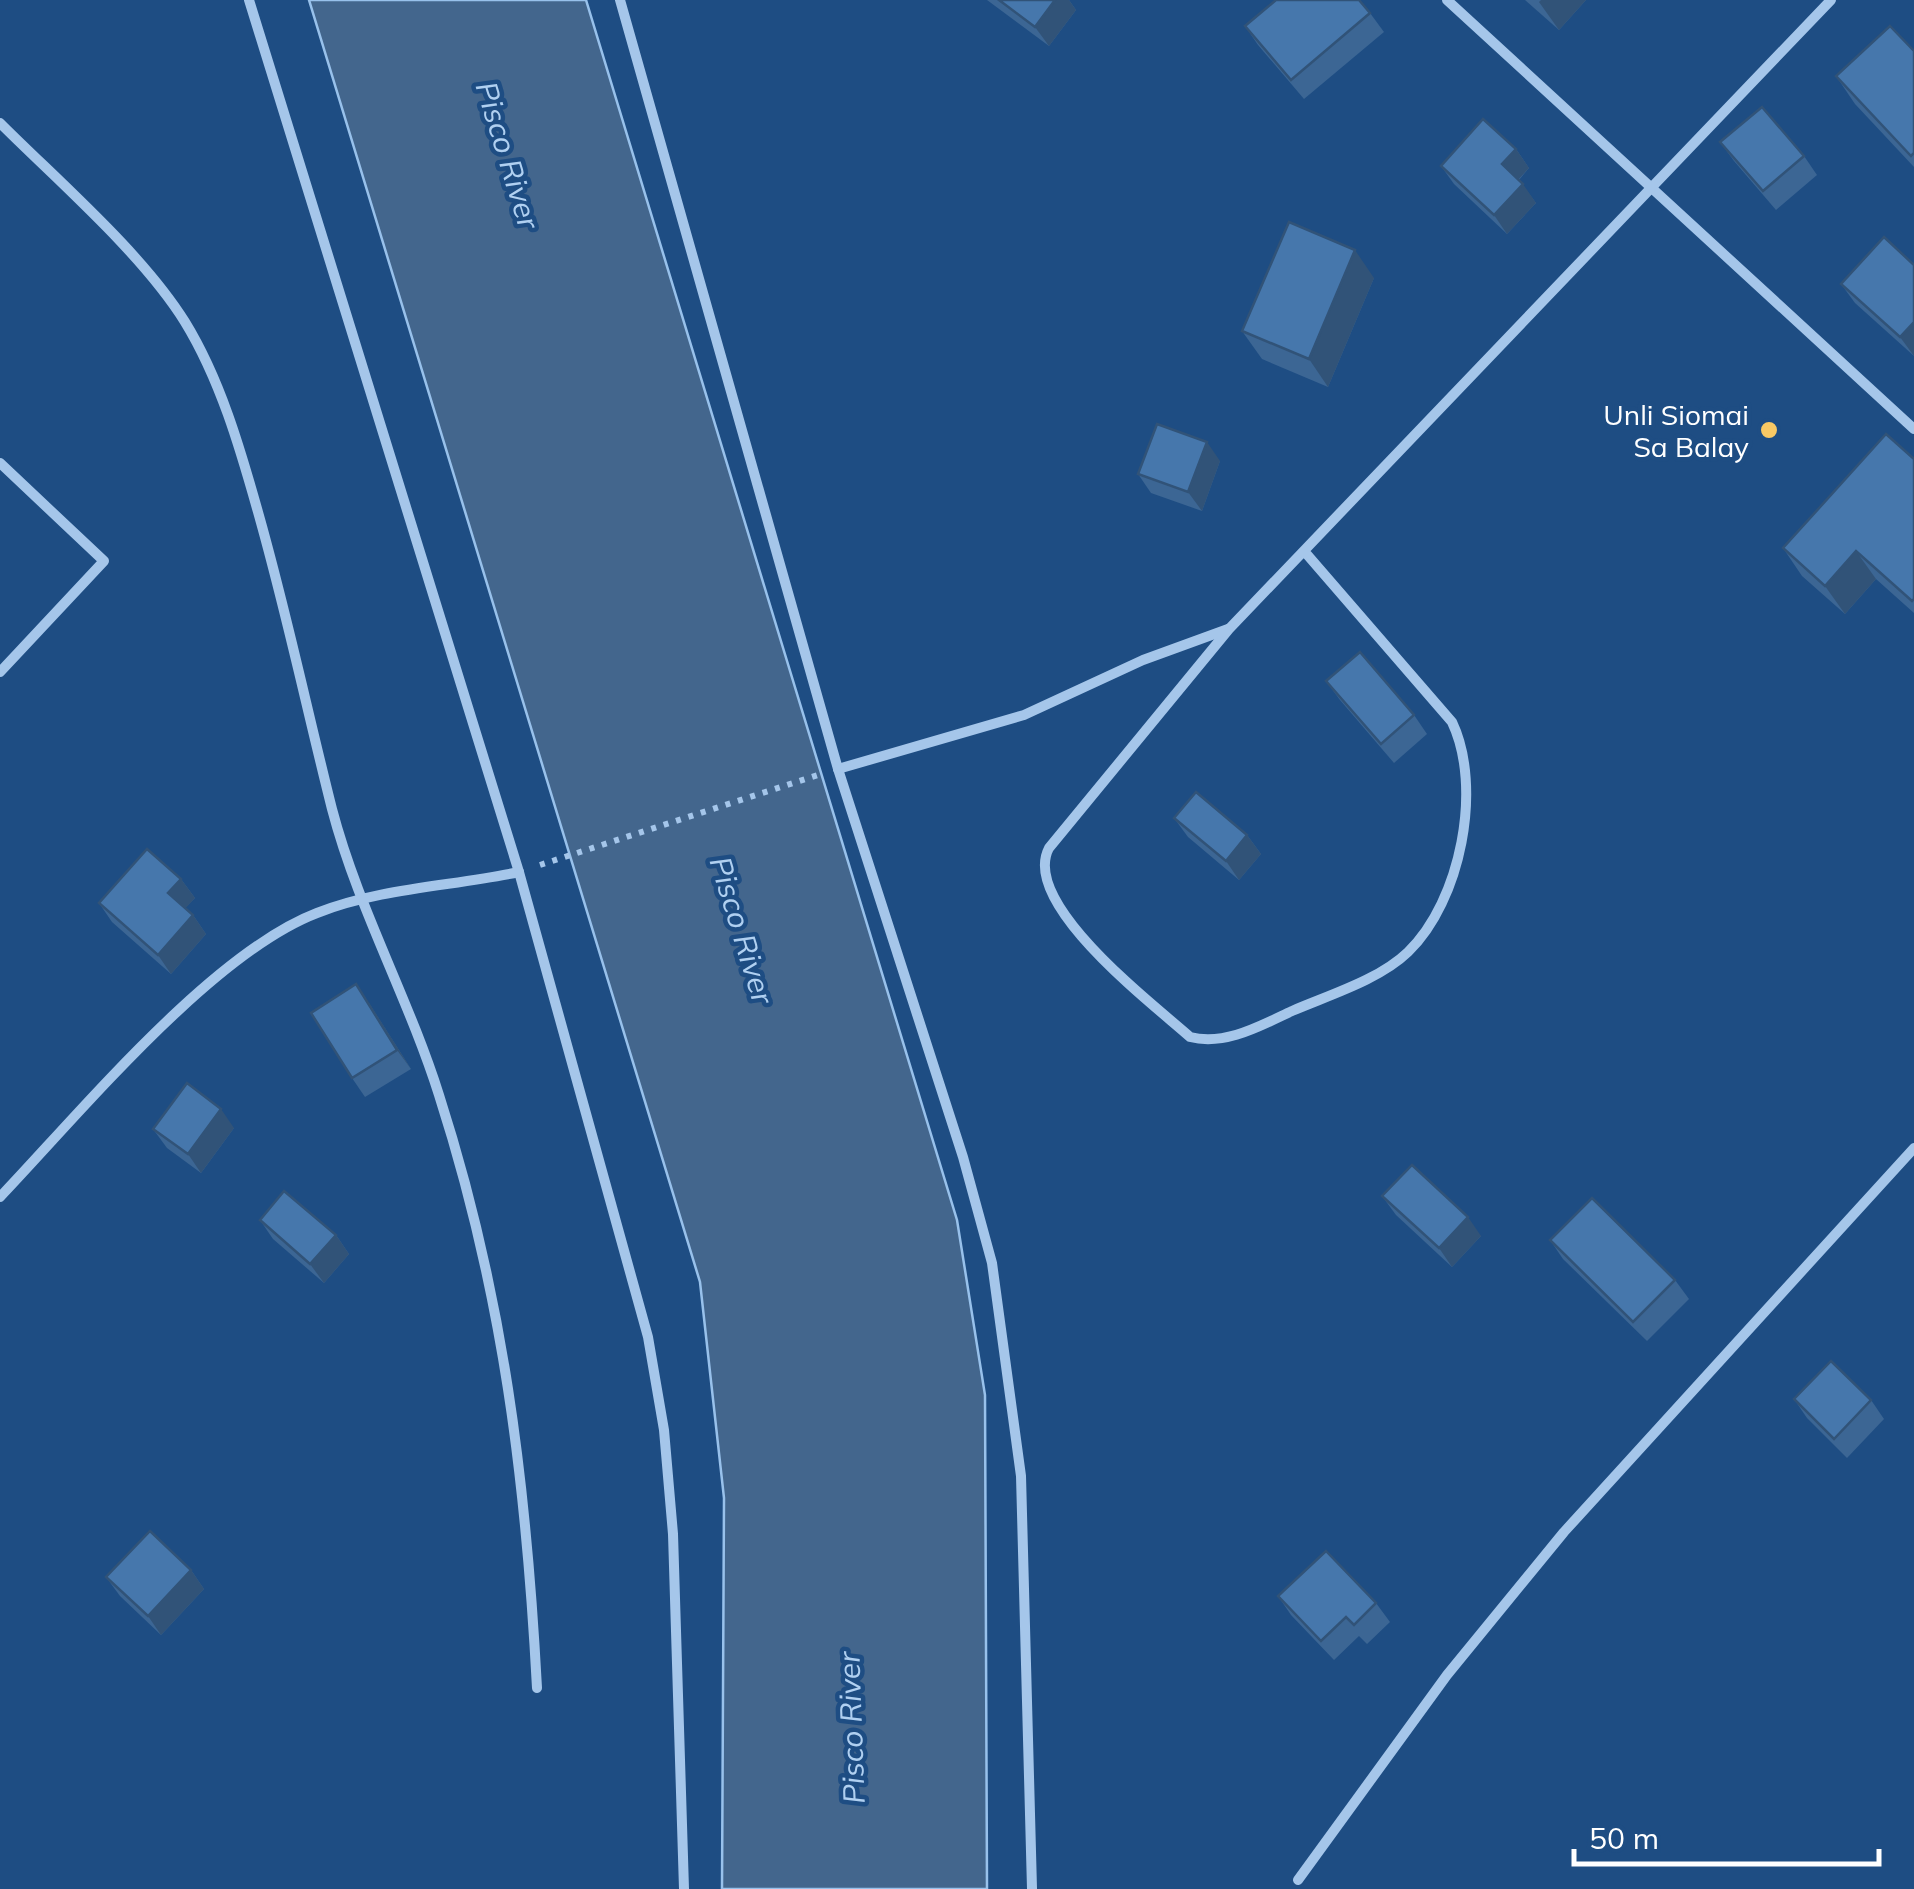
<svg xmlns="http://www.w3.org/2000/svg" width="1914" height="1889" viewBox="0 0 1914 1889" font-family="Mulish,sans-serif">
<rect width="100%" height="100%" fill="#1e4d83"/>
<!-- water -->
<path fill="#43668d" stroke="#98c1eb" stroke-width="2.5" d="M309 0H586L957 1220 985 1395 987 1889H722L724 1498 700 1282Z"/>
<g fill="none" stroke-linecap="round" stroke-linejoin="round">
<!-- path -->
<path stroke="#a5c6ea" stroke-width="6" stroke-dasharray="5 8" stroke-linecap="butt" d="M540 865 818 775"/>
<!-- minor -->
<g stroke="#a5c6ea" stroke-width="10">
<path d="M249 0 519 872 648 1337 664 1430 673 1534 684 1889"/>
<path d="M620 0 838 769 963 1157 992 1263 1021 1476 1032 1889"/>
<path d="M1447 0 1914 429"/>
<path d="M0 123C58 181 142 253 185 322 220 379 240 448 258 512 286 610 307 710 332 809 358 908 408 997 439 1095 503 1294 526 1480 537 1688"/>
<path d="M0 463 104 561 0 672"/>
<path d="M1304 551 1452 722C1483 787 1461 901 1408 952 1379 980 1329 995 1292 1011 1260 1026 1225 1046 1190 1037 1152 1003 1020 903 1049 848L1229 629 1831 0"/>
<path d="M838 769 1024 715 1143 660 1228 629"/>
<path d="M0 1197C80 1113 212 953 317 913 380 888 453 886 519 872"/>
<path d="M1298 1880 1447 1675 1564 1532 1914 1148"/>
</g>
</g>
<!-- wall -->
<g fill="#3c6694">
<path d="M987 0H1069L1076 10 1049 46Z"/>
<path d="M1525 0H1586L1559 30Z"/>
<path d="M1370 13 1384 32 1304 99 1258 45 1245 26Z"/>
<path d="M1914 51V167L1855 104 1836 76Z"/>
<path d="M1720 142 1804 156 1817 175 1776 210 1734 161Z"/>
<path d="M1516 149 1529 168 1519 180 1536 203 1507 234 1454 184 1441 166Z"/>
<path d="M1884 237 1914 356 1855 303 1841 284Z"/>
<path d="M1374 278 1328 387 1262 359 1242 331Z"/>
<path d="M1914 459V613L1876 579 1845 614 1802 576 1783 548Z"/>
<path d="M1220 461 1202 511 1151 493 1138 474Z"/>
<path d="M1326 681 1414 715 1427 734 1394 763 1340 700Z"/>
<path d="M1174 818 1247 835 1261 854 1239 880 1188 837Z"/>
<path d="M181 879 195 898 185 908 193 915 206 934 171 974 112 922 99 903Z"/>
<path d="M369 1003 411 1069 365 1097 352 1078Z"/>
<path d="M234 1128 201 1173 167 1148 153 1129Z"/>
<path d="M1382 1196 1481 1236 1452 1267 1396 1215Z"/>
<path d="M260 1220 336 1235 349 1254 324 1283 273 1239Z"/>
<path d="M1550 1240 1675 1280 1689 1299 1647 1341 1563 1259Z"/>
<path d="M1794 1399 1871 1400 1884 1419 1847 1458 1807 1418Z"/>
<path d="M191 1570 204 1589 161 1635 120 1596 106 1577Z"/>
<path d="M1278 1596 1376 1603 1390 1622 1367 1644 1359 1636 1334 1660 1291 1615Z"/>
</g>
<!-- shaded-wall -->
<g fill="#315378">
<path d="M1055 0H1069L1076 10 1049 46 1035 27Z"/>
<path d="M1541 0H1586L1559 30 1539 2Z"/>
<path d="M1516 149 1529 168 1515 183 1502 164Z"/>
<path d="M1523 184 1536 203 1507 234 1494 215Z"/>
<path d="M1355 250 1374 278 1328 387 1309 359Z"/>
<path d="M1914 322V356L1900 337Z"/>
<path d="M1207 442 1220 461 1202 511 1188 492Z"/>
<path d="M1856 551 1876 579 1845 614 1825 586Z"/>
<path d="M1247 835 1261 854 1239 880 1226 861Z"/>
<path d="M181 879 195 898 182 912 168 893Z"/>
<path d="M193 915 206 934 171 974 158 955Z"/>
<path d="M356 984 369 1003 411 1069 397 1050Z"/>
<path d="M221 1109 234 1128 201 1173 188 1154Z"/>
<path d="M1468 1217 1481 1236 1452 1267 1439 1248Z"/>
<path d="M336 1235 349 1254 324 1283 310 1264Z"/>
<path d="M191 1570 204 1589 161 1635 148 1616Z"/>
</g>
<!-- building -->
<g fill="#4677ac" stroke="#315378" stroke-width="2.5">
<path d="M999 0H1055L1035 27Z"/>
<path d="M1276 0H1359L1370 13 1291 80 1245 26Z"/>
<path d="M1890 26 1914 51V153L1911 156 1836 76Z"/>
<path d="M1762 107 1804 156 1763 191 1720 142Z"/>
<path d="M1483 119 1516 149 1502 164 1523 184 1494 215 1441 166Z"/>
<path d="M1289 222 1355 250 1309 359 1242 331Z"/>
<path d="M1884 237 1914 265V322L1900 337 1841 284Z"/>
<path d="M1157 424 1207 442 1188 492 1138 474Z"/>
<path d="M1886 434 1914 459V599L1912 601 1856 551 1825 586 1783 548Z"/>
<path d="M1360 652 1414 715 1381 744 1326 681Z"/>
<path d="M1196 792 1247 835 1226 861 1174 818Z"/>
<path d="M147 849 181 879 168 893 193 915 158 955 99 903Z"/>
<path d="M356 984 397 1050 352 1078 311 1013Z"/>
<path d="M187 1083 221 1109 188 1154 153 1129Z"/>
<path d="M1412 1165 1468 1217 1439 1248 1382 1196Z"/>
<path d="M284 1191 336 1235 310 1264 260 1220Z"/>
<path d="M1592 1198 1675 1280 1633 1322 1550 1240Z"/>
<path d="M1831 1361 1871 1400 1834 1439 1794 1399Z"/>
<path d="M150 1531 191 1570 148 1616 106 1577Z"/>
<path d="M1326 1551 1376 1603 1354 1625 1346 1617 1321 1641 1278 1596Z"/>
</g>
<!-- markers -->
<circle fill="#f9c964" stroke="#1e4d83" stroke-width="4" cx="1769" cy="430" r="10"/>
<g text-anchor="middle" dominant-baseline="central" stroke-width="9" stroke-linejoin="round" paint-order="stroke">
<!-- poi labels -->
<g font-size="28" fill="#fff" stroke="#1e4d83" text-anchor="end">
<text x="1749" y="414">Unli Siomai<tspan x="1749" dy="32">Sa Balay</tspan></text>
</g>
<!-- water labels -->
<g font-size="30" font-style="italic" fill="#b0d0f1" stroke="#1e4d83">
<text transform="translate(508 155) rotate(73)">Pisco River</text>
<text transform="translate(742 930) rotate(73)">Pisco River</text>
<text transform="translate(851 1728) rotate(-92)">Pisco River</text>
</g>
</g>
<!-- scale -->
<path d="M1574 1849v15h305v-15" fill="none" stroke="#ffffff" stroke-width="5"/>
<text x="1589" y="1849" font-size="30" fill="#ffffff" stroke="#1e4d83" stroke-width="8" paint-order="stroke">50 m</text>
</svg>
